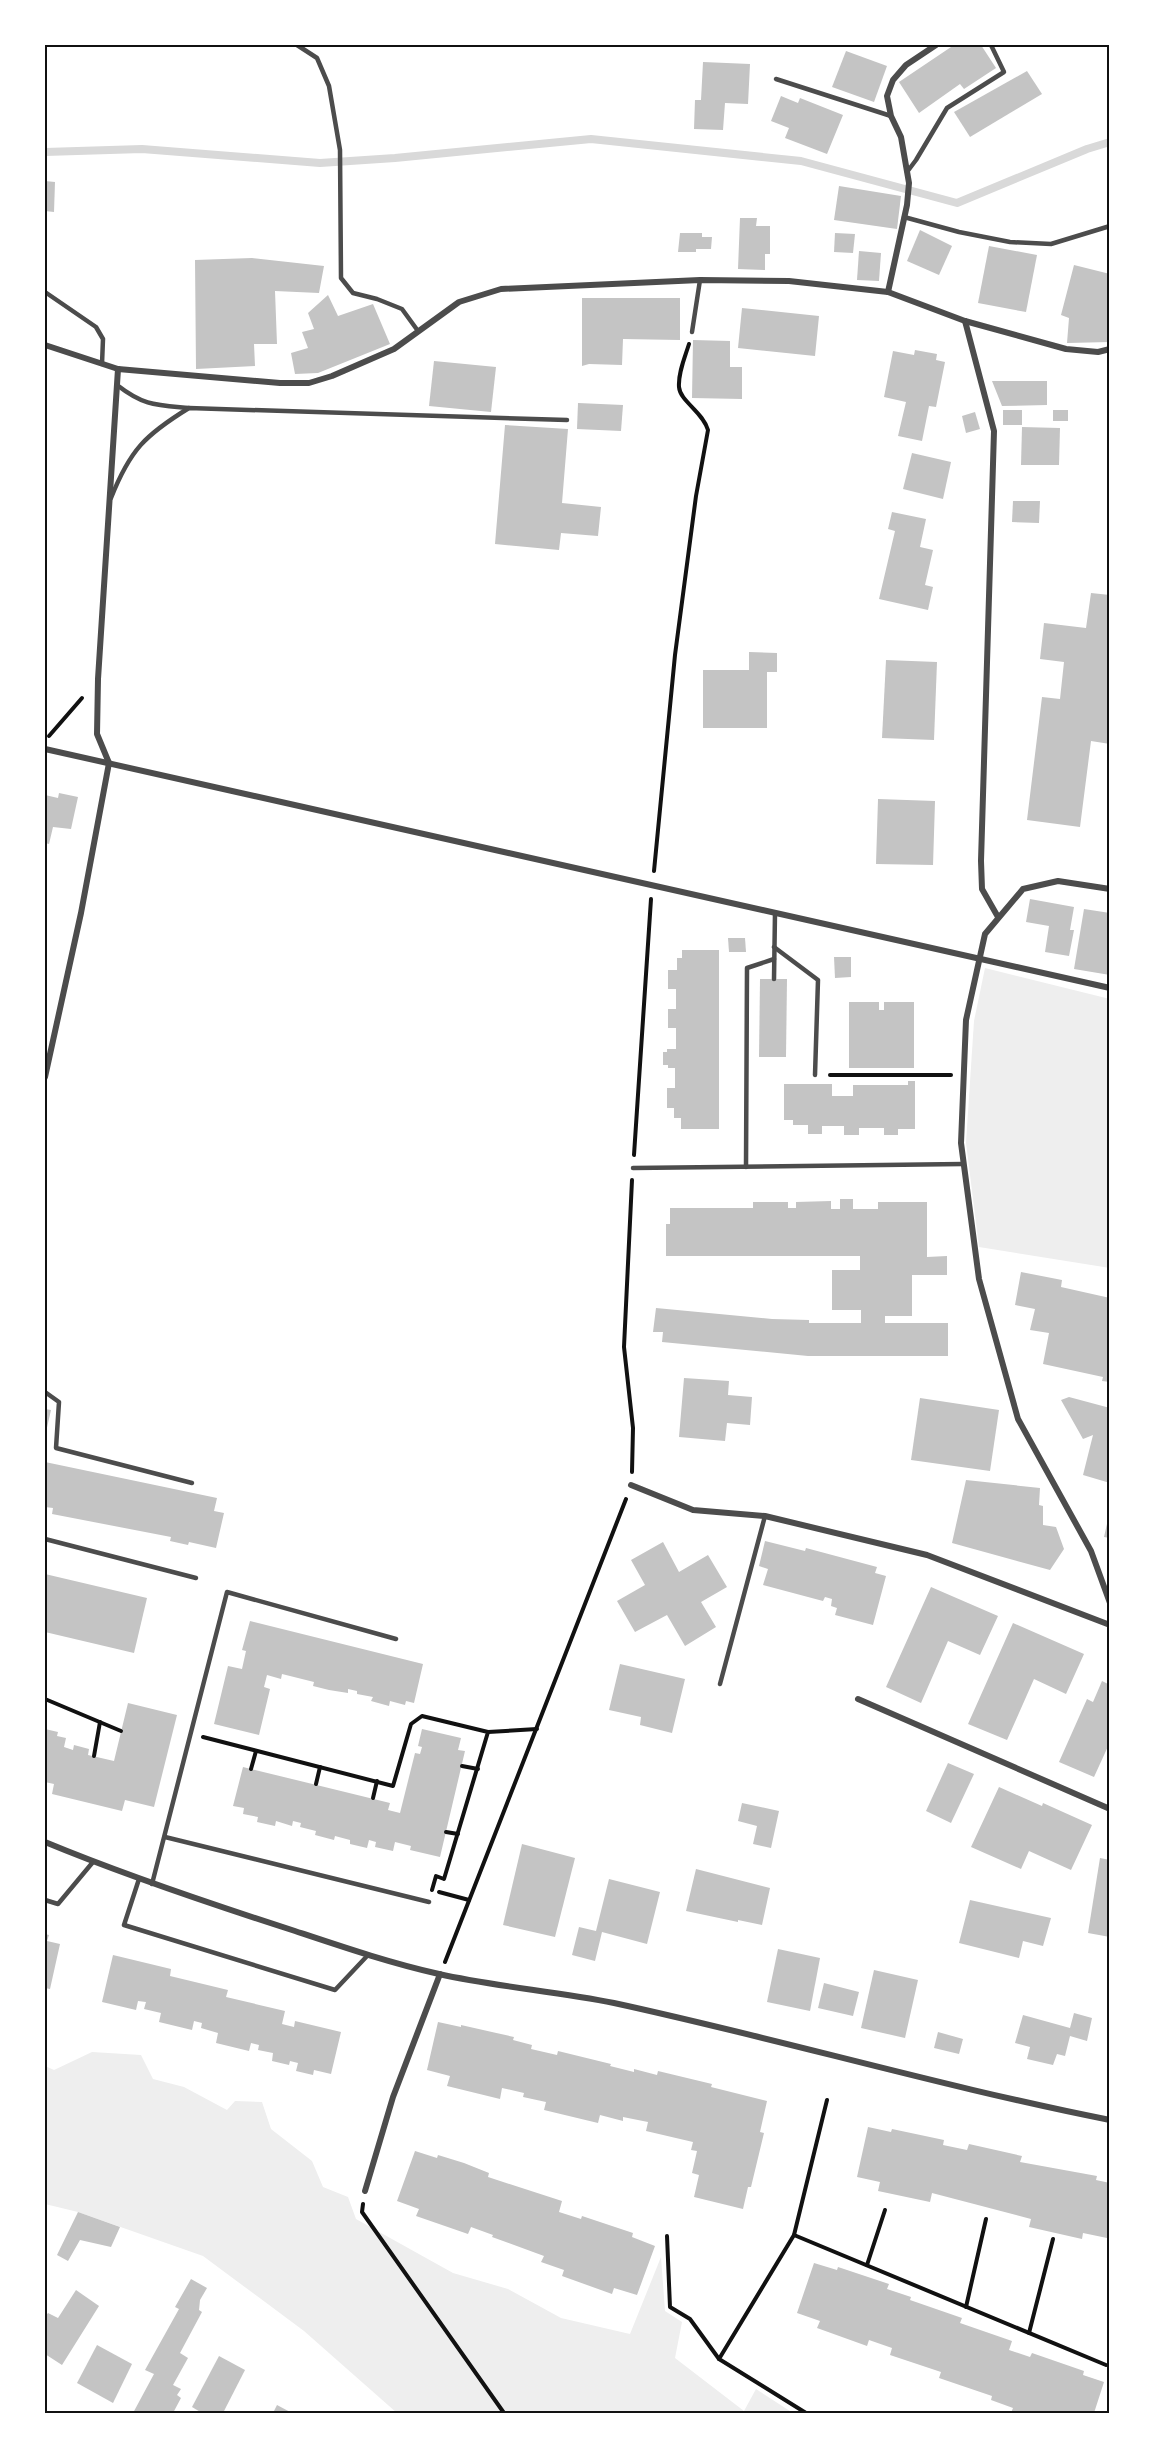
<svg xmlns="http://www.w3.org/2000/svg" width="1155" height="2458" viewBox="0 0 1155 2458" font-family="'PT Sans',sans-serif">
<rect width="100%" height="100%" fill="#fff"/>
<!-- green -->
<g fill="#eee">
<path d="M985 968 1110 999V1268L979 1247 966 1143 974 1021Z"/>
<path d="M92 2052 141 2055 153 2079 184 2087 227 2110 235 2101 262 2102 271 2129 312 2161 323 2187 348 2197 356 2219 453 2273 508 2289 561 2318 630 2334 661 2257 665 2311 682 2322 675 2358 744 2411 756 2389 793 2413H397L304 2331 203 2256 78 2212 45 2204V2066L54 2070Z"/>
</g>
<g fill="none" stroke-linecap="round" stroke-linejoin="round">
<!-- stream -->
<path stroke="#d9d9d9" stroke-width="8" d="M45 152 142 149 320 163 395 158 591 139 801 161 957 203 1087 149 1110 142"/>
</g>
<!-- building -->
<g fill="#c4c4c4">
<path d="M954 45H981L996 68 964 89 960 84 919 113 899 82Z"/>
<path d="M846 51 887 66 874 102 832 87Z"/>
<path d="M703 62 750 64 748 104 725 103 723 130 694 129 695 100H701Z"/>
<path d="M1027 71 1042 94 970 137 954 112Z"/>
<path d="M781 96 798 103 800 98 843 115 827 154 785 138 789 128 771 121Z"/>
<path d="M45 181 55 182 54 212 45 211Z"/>
<path d="M839 186 901 196 897 229 834 220Z"/>
<path d="M740 218H757L756 226H770V254H765V270L738 269Z"/>
<path d="M920 230 952 246 939 275 907 261Z"/>
<path d="M680 233H702V237H712L711 249H696V252H678Z"/>
<path d="M835 233 855 234 853 253 834 252Z"/>
<path d="M989 246 1037 255 1026 312 978 303Z"/>
<path d="M859 251 881 253 879 281 857 280Z"/>
<path d="M252 258 324 266 319 293 275 291 277 344H254L255 366 196 369 195 260Z"/>
<path d="M1074 265 1110 274V342L1067 343 1069 318 1061 315Z"/>
<path d="M328 295 338 316 373 304 390 344 318 373 295 374 291 353 308 348 302 332 314 329 308 313Z"/>
<path d="M582 298H680V340L623 339 622 365 589 364 582 366Z"/>
<path d="M742 308 819 316 815 356 738 348Z"/>
<path d="M693 340 730 341V367H742V399L692 398Z"/>
<path d="M915 350 937 354 936 360 945 362 936 407 929 406 922 441 898 436 906 402 884 397 893 351 914 355Z"/>
<path d="M434 361 496 367 491 412 429 406Z"/>
<path d="M992 381H1047V405L1002 406Z"/>
<path d="M578 403 623 405 621 431 577 429Z"/>
<rect x="1003" y="410" width="19" height="15"/>
<rect x="1053" y="410" width="15" height="11"/>
<path d="M975 412 980 429 966 433 962 416Z"/>
<path d="M505 425 568 429 562 503 601 507 598 536 561 533 559 550 495 544Z"/>
<path d="M1022 427 1060 428 1059 465H1021Z"/>
<path d="M912 453 951 462 943 499 903 489Z"/>
<path d="M1013 501H1040L1039 523 1012 522Z"/>
<path d="M892 512 926 519 920 547 933 550 925 585 933 587 928 610 879 599 895 531 888 529Z"/>
<path d="M1091 593 1110 595V744L1091 741 1080 827 1027 820 1042 697 1060 699 1064 662 1040 659 1044 623 1086 628Z"/>
<path d="M749 652 777 653V672H767V728H703V670H749Z"/>
<path d="M886 660 937 662 934 740 882 738Z"/>
<path d="M59 793 78 797 71 829 53 827 49 844 45 843V795L58 798Z"/>
<path d="M878 799 935 801 933 865 876 864Z"/>
<path d="M1030 899 1074 907 1070 930H1074L1069 956 1045 952 1049 926 1026 922Z"/>
<path d="M1084 909 1110 913V975L1074 969Z"/>
<path d="M728 938H745L746 952H729Z"/>
<path d="M682 950H719V1129H681V1118H674V1108H667V1088H675V1068H668V1065H663V1052H667V1049H676V1028H668V1009H676V989H668V970H677V958H682Z"/>
<path d="M834 957H851V977L835 978Z"/>
<path d="M760 979H787L786 1057H759Z"/>
<path d="M849 1002H879V1010H884V1002H914V1068H849Z"/>
<path d="M908 1081H915V1129H898V1135H884V1128H859V1135H844V1126H822V1134H808V1125H793V1120H784V1084H832V1096H853V1085H908Z"/>
<path d="M840 1199H853V1209H878V1202H927V1257L947 1256V1275H912V1316H885V1323H948V1356H808L662 1342 663 1332H653L656 1308 772 1319 809 1320V1323H861V1310H832V1270H860V1256H666V1224H670V1208H753V1202H788V1208H796V1202L831 1201V1209H840Z"/>
<path d="M1021 1272 1062 1280 1061 1287 1110 1298V1382L1102 1381 1103 1377 1043 1364 1049 1333 1030 1330 1035 1309 1015 1305Z"/>
<path d="M684 1378 729 1381 728 1395 752 1397 750 1425 727 1423 725 1441 679 1437Z"/>
<path d="M1069 1397 1110 1408V1483L1083 1475 1093 1435 1083 1439 1061 1400Z"/>
<path d="M920 1398 999 1410 990 1471 911 1460Z"/>
<path d="M45 1409 51 1410 46 1432H45Z"/>
<path d="M45 1462 217 1498 214 1511 224 1513 216 1548 189 1542 188 1545 170 1541 171 1537 52 1514 53 1508 45 1507Z"/>
<path d="M966 1480 1040 1488 1039 1505 1043 1506V1525L1056 1527 1064 1549 1050 1570 952 1543Z"/>
<path d="M1109 1515H1110V1538L1104 1537Z"/>
<path d="M765 1541 805 1551 806 1548 877 1567 875 1573 886 1576 873 1625 835 1615 837 1608 831 1606 832 1599 825 1597 823 1601 763 1585 768 1569 759 1566Z"/>
<path d="M663 1542 679 1572 708 1555 727 1587 701 1602 716 1627 685 1646 667 1615 635 1632 617 1601 645 1585 631 1560Z"/>
<path d="M45 1574 147 1598 134 1653 45 1632Z"/>
<path d="M931 1587 998 1616 980 1655 948 1641 921 1703 886 1687Z"/>
<path d="M250 1621 423 1664 414 1703 406 1701 405 1705 390 1701 389 1706 371 1701 373 1697 357 1694V1691L348 1689V1693L329 1690 313 1686 314 1682 282 1674 281 1679 267 1675 264 1687 270 1689 259 1735 214 1724 228 1666 242 1669 246 1651 242 1650Z"/>
<path d="M1013 1623 1084 1654 1066 1694 1034 1679 1007 1740 968 1724Z"/>
<path d="M620 1664 685 1679 672 1733 640 1725 641 1717 609 1710Z"/>
<path d="M1102 1681 1110 1685V1742L1094 1777 1059 1762 1087 1699 1093 1702Z"/>
<path d="M128 1703 177 1715 154 1807 125 1800 122 1811 52 1794 54 1784 45 1782V1729L58 1732 57 1736 66 1738 64 1747 73 1750 74 1745 89 1749 88 1755 114 1761Z"/>
<path d="M422 1729 461 1738 458 1750 465 1751 440 1857 410 1850 411 1846 395 1842 393 1851 375 1847 376 1842 369 1840 367 1848 350 1844V1840L335 1836 334 1840 315 1835 316 1831 300 1827 301 1823 293 1821 292 1826 276 1821 275 1826 257 1822 258 1817 243 1814 244 1808 233 1806 243 1767 390 1803 388 1810 400 1813 415 1753 420 1754 422 1747 418 1746Z"/>
<path d="M948 1763 974 1774 951 1823 926 1811Z"/>
<path d="M999 1787 1042 1806 1043 1803 1092 1825 1071 1870 1029 1851 1021 1869 971 1847Z"/>
<path d="M742 1803 779 1811 771 1848 753 1844 757 1826 738 1821Z"/>
<path d="M522 1844 575 1858 555 1937 503 1925Z"/>
<path d="M1100 1858 1110 1860V1937L1088 1933Z"/>
<path d="M696 1869 770 1888 762 1925 738 1920V1922L686 1911Z"/>
<path d="M609 1879 660 1892 647 1944 602 1932 595 1961 572 1955 579 1927 596 1931Z"/>
<path d="M970 1900 1051 1918 1043 1946 1023 1941 1019 1958 959 1943Z"/>
<path d="M45 1934 49 1935 47 1941 60 1944 50 1989 45 1988Z"/>
<path d="M778 1949 820 1958 810 2011 767 2002Z"/>
<path d="M113 1955 171 1969 170 1976 228 1990 226 1997 285 2011 282 2024 294 2027 295 2021 341 2032 331 2074 314 2070 313 2075 296 2071 298 2063 290 2061 289 2065 272 2061 273 2053 258 2050 259 2045 251 2043 249 2051 216 2043 218 2033 201 2028 202 2023 194 2021 192 2030 159 2022 161 2013 144 2009 146 2002 138 2001 136 2010 102 2002Z"/>
<path d="M874 1970 918 1980 905 2038 861 2028Z"/>
<path d="M824 1983 859 1992 853 2016 818 2008Z"/>
<path d="M1074 2013 1092 2018 1087 2041 1070 2036 1065 2056 1057 2054 1053 2065 1027 2059 1030 2047 1015 2043 1023 2015 1070 2028Z"/>
<path d="M438 2022 461 2027V2025L514 2037 513 2040 532 2045 531 2049 557 2055 558 2051 611 2064 610 2066 634 2072V2069L657 2075 658 2071 712 2084 711 2087 767 2101 760 2132 764 2133 751 2187H748L743 2209 694 2197 699 2175 692 2173 697 2151 691 2150 693 2142 646 2131 648 2122 623 2117V2121L600 2115 598 2123 544 2110 546 2102 523 2097 524 2093 502 2088 500 2099 447 2086 450 2076 427 2070Z"/>
<path d="M938 2032 963 2039 959 2054 934 2048Z"/>
<path d="M868 2127 891 2132 892 2129 944 2140 943 2145 967 2150 969 2144 1022 2156 1020 2162 1097 2176 1096 2180 1110 2183V2226L1107 2238 1083 2233 1082 2239 1029 2227 1031 2219 932 2193 930 2202 878 2191 880 2182 857 2177Z"/>
<path d="M415 2151 437 2158 438 2155 464 2163 489 2173 488 2177 562 2201 559 2212 581 2219 582 2216 633 2233 632 2237 655 2246 637 2295 614 2288 612 2294 562 2276 564 2270 541 2262 544 2256 492 2237 493 2235 471 2227 468 2234 416 2216 419 2209 397 2201Z"/>
<path d="M78 2212 120 2227 111 2247 80 2240 68 2261 57 2255Z"/>
<path d="M814 2263 837 2270 838 2267 889 2284 887 2289 911 2297 910 2300 962 2318 960 2323 1012 2341 1009 2350 1030 2357 1032 2353 1084 2371 1083 2375 1104 2382 1094 2413H1011L1013 2408 991 2400 992 2396 939 2378 941 2372 890 2355 892 2348 869 2340 867 2346 817 2328 820 2321 797 2313Z"/>
<path d="M191 2279 207 2288 200 2300 199 2310 202 2312 180 2353 188 2358 173 2385 181 2389 177 2395 181 2398 173 2413H133L154 2374 145 2370 179 2309 175 2307Z"/>
<path d="M76 2290 99 2306 62 2365 45 2354V2317L48 2313 58 2318Z"/>
<path d="M97 2345 132 2364 113 2403 77 2383Z"/>
<path d="M219 2356 245 2370 223 2413H202L192 2407Z"/>
<path d="M277 2405 292 2413H273Z"/>
</g>
<g fill="none" stroke-linecap="round" stroke-linejoin="round">
<!-- path -->
<g stroke="#111" stroke-width="4">
<path d="M49 736 82 698"/>
<path d="M654 871 675 655 696 496 708 430C703 412 680 401 679 387 678 373 685 357 689 344"/>
<path d="M830 1075H951"/>
<path d="M634 1155 651 899"/>
<path d="M632 1472 633 1428 624 1347 632 1180"/>
<path d="M45 1699 121 1731"/>
<path d="M488 1732 537 1729"/>
<path d="M203 1737 393 1786 411 1724 422 1716 488 1732 444 1879 436 1876 432 1890"/>
<path d="M94 1756 100 1722"/>
<path d="M462 1766 478 1769"/>
<path d="M251 1769 256 1751"/>
<path d="M316 1784 320 1767"/>
<path d="M373 1798 377 1781"/>
<path d="M446 1832 458 1834"/>
<path d="M439 1892 469 1900"/>
<path d="M445 1962 626 1499"/>
<path d="M363 2204 362 2212 504 2413"/>
<path d="M794 2235 1106 2365"/>
<path d="M667 2236 670 2307 690 2319 719 2359"/>
<path d="M867 2265 885 2210"/>
<path d="M966 2307 986 2219"/>
<path d="M1029 2333 1053 2239"/>
<path d="M806 2413 719 2359 794 2235 827 2100"/>
</g>
<!-- service -->
<g stroke="#4c4c4c" stroke-width="4.5">
<path d="M297 45 317 58 329 86 340 150 341 278 353 293 377 299 402 309 418 331"/>
<path d="M776 79 891 116"/>
<path d="M907 172 916 160 947 108 1004 72 991 45"/>
<path d="M904 217 959 232 1010 242 1051 244 1110 226"/>
<path d="M45 292 96 327 103 339 102 364"/>
<path d="M692 332 700 280"/>
<path d="M117 385C144 406 156 405 189 408"/>
<path d="M111 498C130 450 145 435 189 408L567 420"/>
<path d="M774 947 818 980 815 1075"/>
<path d="M774 979 775 913"/>
<path d="M746 1167 747 968 774 959"/>
<path d="M633 1168 963 1164"/>
<path d="M45 1392 59 1402 56 1448 192 1483"/>
<path d="M45 1539 196 1578"/>
<path d="M720 1684 765 1516"/>
<path d="M165 1837 429 1902"/>
<path d="M139 1879 124 1925 335 1990 368 1955"/>
<path d="M152 1884 227 1592 396 1639"/>
<path d="M45 1900 58 1904 93 1862"/>
</g>
<!-- minor -->
<g stroke="#4c4c4c" stroke-width="6">
<path d="M888 292 907 205 909 183 901 137 891 116 887 96 893 80 906 65 936 45"/>
<path d="M965 321 994 431 981 861 982 889 998 917"/>
<path d="M45 345 118 369 280 383H309L332 376 394 349 459 302 501 289 700 280 789 281 888 292 965 321 1066 349 1098 352 1110 349"/>
<path d="M45 749 1110 988"/>
<path d="M109 763 97 734 98 679 118 369"/>
<path d="M1110 889 1058 881 1023 889 985 934 966 1020 961 1143 979 1279 1018 1419 1091 1551 1110 1603"/>
<path d="M45 1077 81 913 109 763"/>
<path d="M631 1485 693 1510 765 1516 927 1555 1110 1625"/>
<path d="M858 1699 1110 1809"/>
<path d="M45 1842C127 1876 211 1904 295 1931 343 1947 390 1963 439 1974 496 1987 556 1991 614 2003 780 2039 943 2087 1110 2120"/>
<path d="M365 2191 393 2097 440 1974"/>
</g>
</g>
<!-- border -->
<rect width="1155" height="2458" fill="none" stroke="#ffffff" stroke-width="93"/>
<rect x="46" y="46" width="1062" height="2366" fill="none" stroke="#111" stroke-width="2"/>
</svg>
